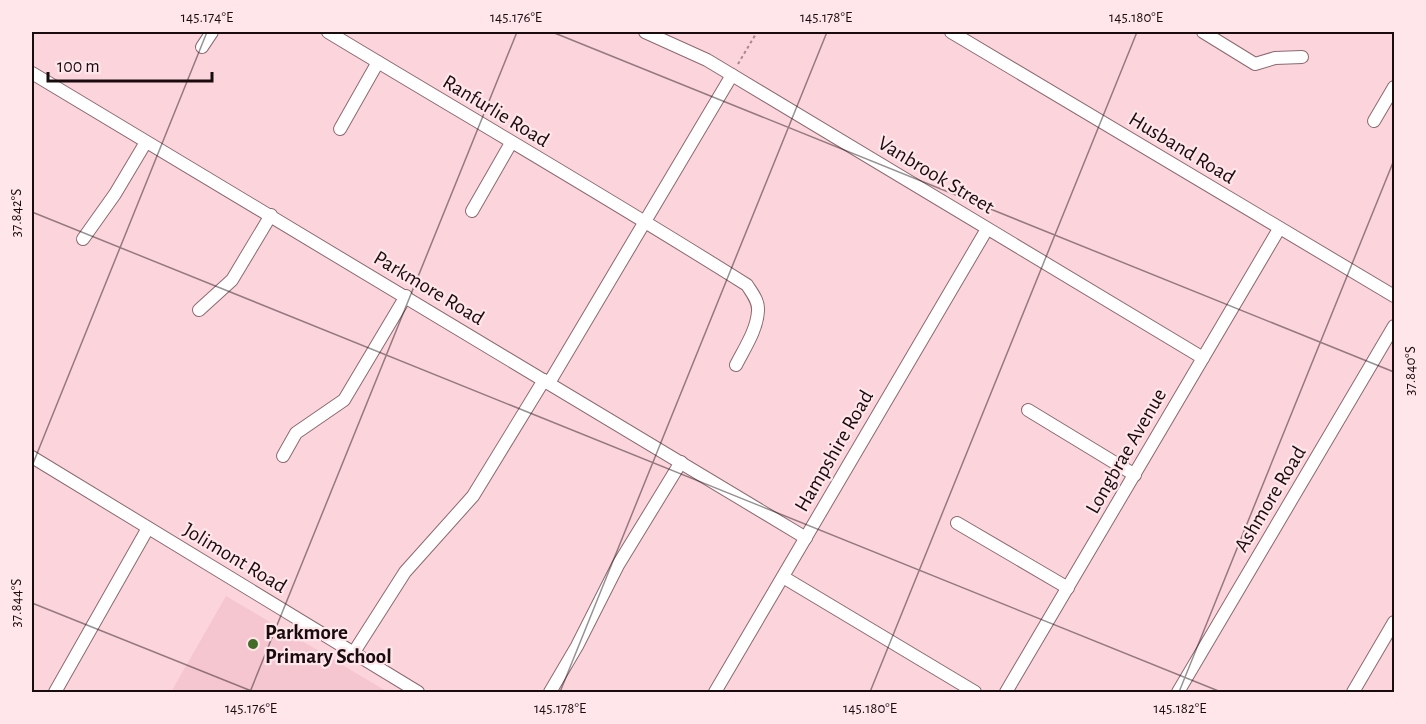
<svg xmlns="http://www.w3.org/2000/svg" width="1426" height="724" viewBox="0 0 1426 724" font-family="'Alegreya Sans',sans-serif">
<rect width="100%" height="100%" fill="#fcd4dc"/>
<!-- built -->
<path fill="#f6c6d0" d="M226 596 388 692H171Z"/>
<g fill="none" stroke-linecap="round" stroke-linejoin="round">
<defs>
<g id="street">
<path d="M328 32C467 116 609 198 747 285 752 293 759 301 758 311 757 330 744 349 736 365"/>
<path d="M645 32 707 60 732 75 1203 358"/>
<path d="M951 32 1394 296"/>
<path d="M1203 32 1255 64 1275 58 1302 57"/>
<path d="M202 47 212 32"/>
<path d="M32 73 806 538"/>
<path d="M1374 121 1394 87"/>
<path d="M340 129 378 62"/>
<path d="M472 211 511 143"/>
<path d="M83 239 115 194 146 142"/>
<path d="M199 310 232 280 271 215"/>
<path d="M549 383 732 75"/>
<path d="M1028 410 1135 475"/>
<path d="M283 456 296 433 344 400 406 296"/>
<path d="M32 457 418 692"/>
<path d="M957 523 1068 588"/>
<path d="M783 577 975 692"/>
<path d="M354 652 405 572 473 496 544 380"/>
<path d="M55 692 148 528"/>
<path d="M550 692 577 646 618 565 681 462"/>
<path d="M715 692 987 229"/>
<path d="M1006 692 1279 229"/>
<path d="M1178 692 1394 326"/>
<path d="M1353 692 1394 622"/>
</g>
</defs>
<!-- street casing -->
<use href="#street" stroke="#8c6970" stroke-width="14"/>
<!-- path -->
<path stroke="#a6888e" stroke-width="2" stroke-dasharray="3 3" stroke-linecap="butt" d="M738 64 757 32"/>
<!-- street -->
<use href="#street" stroke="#fff" stroke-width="12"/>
</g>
<!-- ticks -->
<path fill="none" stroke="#190c0f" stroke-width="1.5" stroke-opacity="0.45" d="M552 32 1394 372M32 212 1221 692M32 466 207 32M32 603 254 692M250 692 517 32M560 692 827 32M870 692 1137 32M1179 692 1394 160"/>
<!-- markers -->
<circle fill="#416b27" stroke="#ffe6eb" stroke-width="2" cx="253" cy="644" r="6"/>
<g text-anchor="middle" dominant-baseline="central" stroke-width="4.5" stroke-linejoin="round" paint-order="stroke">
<!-- street labels -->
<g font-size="21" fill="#190c0f" stroke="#ffe6eb">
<text transform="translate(496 111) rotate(31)">Ranfurlie Road</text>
<text transform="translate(1182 148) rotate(31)">Husband Road</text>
<text transform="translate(936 175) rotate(31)">Vanbrook Street</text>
<text transform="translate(429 288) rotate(31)">Parkmore Road</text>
<text transform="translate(834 451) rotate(-60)">Hampshire Road</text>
<text transform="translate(1126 451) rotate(-60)">Longbrae Avenue</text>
<text transform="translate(1270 499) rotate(-59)">Ashmore Road</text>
<text transform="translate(235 558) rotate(31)">Jolimont Road</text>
</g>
<!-- poi labels -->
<g font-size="21" font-weight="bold" fill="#190c0f" stroke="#ffe6eb" text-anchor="start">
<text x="265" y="632">Parkmore<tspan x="265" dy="24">Primary School</tspan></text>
</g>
</g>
<!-- border -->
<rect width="1426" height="724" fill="none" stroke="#ffe6eb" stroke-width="66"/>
<!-- scale -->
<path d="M48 72v9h164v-9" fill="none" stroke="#190c0f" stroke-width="3"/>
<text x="57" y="72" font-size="18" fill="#190c0f" stroke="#ffe6eb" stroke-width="4.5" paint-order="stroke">100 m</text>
<rect x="33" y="33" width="1360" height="658" fill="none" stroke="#190c0f" stroke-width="2"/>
<g font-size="15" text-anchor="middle" fill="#190c0f">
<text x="207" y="22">145.174°E</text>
<text x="516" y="22">145.176°E</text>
<text x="826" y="22">145.178°E</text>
<text x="1136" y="22">145.180°E</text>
<text transform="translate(16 213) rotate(-90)" y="5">37.842°S</text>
<text transform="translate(1410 371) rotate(-90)" y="5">37.840°S</text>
<text transform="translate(16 603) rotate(-90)" y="5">37.844°S</text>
<text x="251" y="713">145.176°E</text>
<text x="560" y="713">145.178°E</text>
<text x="870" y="713">145.180°E</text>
<text x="1180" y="713">145.182°E</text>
</g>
</svg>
